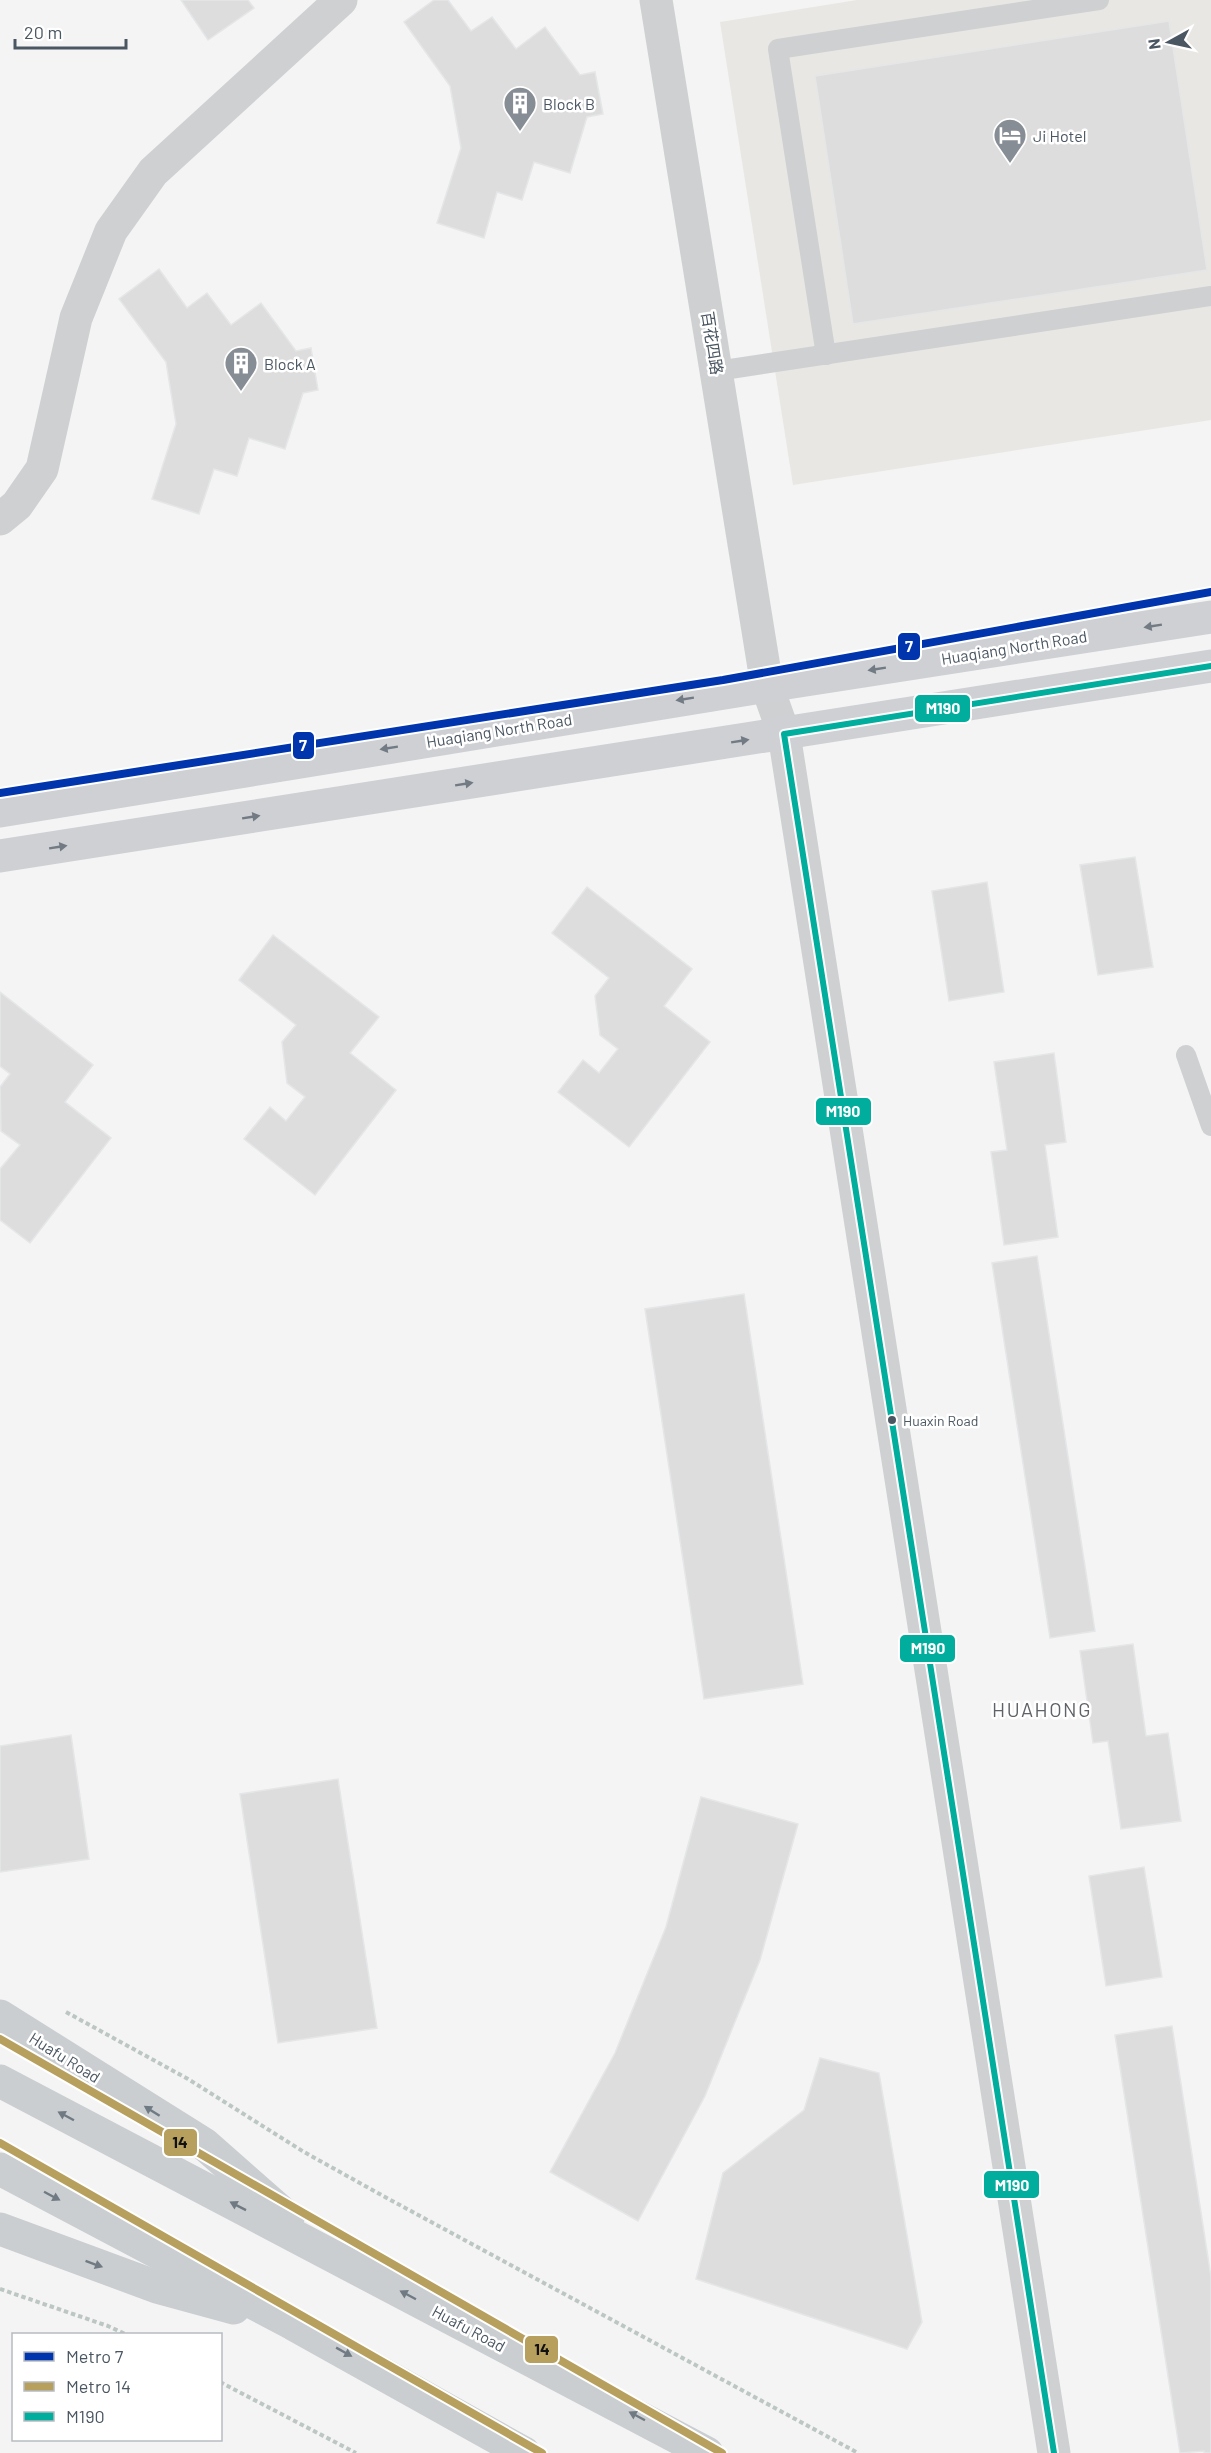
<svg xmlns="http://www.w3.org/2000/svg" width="1211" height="2453" viewBox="0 0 1211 2453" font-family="Barlow,'Noto Sans SC',sans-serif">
<rect width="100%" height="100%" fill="#f4f4f4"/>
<!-- commercial -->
<path fill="#e8e7e3" d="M857 0H1211V420L793 485 720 22Z"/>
<!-- building -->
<g fill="#ddddde" stroke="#e5e6e7" stroke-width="1.5">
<path d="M181 0H248L254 8 208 40Z"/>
<path d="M434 0H448L471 31 492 17 516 49 545 27 580 75 595 72 603 114 587 117 570 173 534 162 522 200 497 192 484 238 437 223 461 148 450 86 404 22Z"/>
<path d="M1169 21 1207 270 853 324 815 76Z"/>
<path d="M159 269 187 308 207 293 231 325 261 303 296 351 311 348 318 390 303 393 285 449 249 438 237 476 214 469 199 514 152 499 176 424 166 362 119 299Z"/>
<path d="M1135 857 1153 967 1098 975 1080 865Z"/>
<path d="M987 882 1004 992 949 1001 932 891Z"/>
<path d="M587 887 692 969 664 1006 710 1042 629 1147 558 1092 583 1060 599 1073 618 1049 600 1035 595 996 609 978 552 933Z"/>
<path d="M273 935 379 1017 350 1053 396 1090 315 1195 244 1139 270 1107 286 1121 305 1097 287 1083 282 1042 296 1025 239 980Z"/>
<path d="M0 992 93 1065 65 1102 111 1138 30 1243 0 1220V1169L20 1145 1 1131 0 1087 10 1074 0 1066Z"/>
<path d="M1054 1053 1066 1142 1045 1145 1058 1237 1004 1245 991 1152 1007 1150 994 1062Z"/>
<path d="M1037 1256 1095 1631 1050 1638 992 1263Z"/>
<path d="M744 1294 803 1684 704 1699 645 1309Z"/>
<path d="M1133 1644 1146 1736 1168 1733 1181 1821 1121 1829 1108 1741 1093 1743 1080 1651Z"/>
<path d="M71 1735 89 1859 0 1872V1746Z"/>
<path d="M338 1779 377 2028 278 2043 240 1794Z"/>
<path d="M701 1797 798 1824 760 1960 705 2096 638 2221 550 2172 615 2053 666 1927Z"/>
<path d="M1144 1867 1162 1977 1106 1986 1089 1876Z"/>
<path d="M1172 2026 1211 2277V2453H1204V2451L1180 2453 1115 2035Z"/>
<path d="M820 2058 879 2073 922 2322 907 2349 696 2279 723 2173 804 2110Z"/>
</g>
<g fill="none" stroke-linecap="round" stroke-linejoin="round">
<!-- path -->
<g stroke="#bcc7c4" stroke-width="4" stroke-dasharray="4.5 3" stroke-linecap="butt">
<path d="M66 2012 188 2079 304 2152 385 2197 858 2453"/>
<path d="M0 2289 108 2326 125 2334"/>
<path d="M220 2382 356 2453"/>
</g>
<!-- service -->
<g stroke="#ced0d2" stroke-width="20">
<path d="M826 355 778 49 1099 0"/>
<path d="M717 371 1211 296"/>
<path d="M1186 1055 1211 1126"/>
</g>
<!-- minor -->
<path stroke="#ced0d2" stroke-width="33" d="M0 519 17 505 42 469 76 318 111 231 153 172 341 0"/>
<!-- tertiary -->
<path stroke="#ced0d2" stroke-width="33" d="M656 0 767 686 784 734 1054 2453"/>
<!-- secondary -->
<g stroke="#ced0d4" stroke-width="33">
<path d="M0 811 767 686 1211 617"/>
<path d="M0 856 1211 666"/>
</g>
<!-- primary -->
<g stroke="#caced1" stroke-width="33">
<path d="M0 2016 204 2144 288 2218"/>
<path d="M0 2081 707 2453"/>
<path d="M0 2169 293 2324 524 2453"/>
<path d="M0 2229 157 2287 234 2308"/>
</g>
<defs>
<path id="bus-1" d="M1054 2453 784 734 1211 666"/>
</defs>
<!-- bus-1 casing -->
<use href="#bus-1" stroke="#fff" stroke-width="10"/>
<!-- bus-1 -->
<use href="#bus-1" stroke="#01ad9c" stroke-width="6"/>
<defs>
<path id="metro-1" d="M0 793 723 680 1211 592"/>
<g id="metro-2">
<path d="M0 2039 722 2453"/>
<path d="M0 2143 542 2453"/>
</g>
</defs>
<!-- metro-1 casing -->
<use href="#metro-1" stroke="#fff" stroke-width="12"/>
<!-- metro-2 casing -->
<use href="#metro-2" stroke="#fff" stroke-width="12"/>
<!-- metro-1 -->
<use href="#metro-1" stroke="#0035ad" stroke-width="8"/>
<!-- metro-2 -->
<use href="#metro-2" stroke="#b79f5e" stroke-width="8"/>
</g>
<!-- one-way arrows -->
<defs><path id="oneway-solid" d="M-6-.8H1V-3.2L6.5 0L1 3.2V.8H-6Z" transform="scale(1.5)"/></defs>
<g fill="#727b84">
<use href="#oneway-solid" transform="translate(1153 626) rotate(171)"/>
<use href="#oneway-solid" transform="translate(877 669) rotate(171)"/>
<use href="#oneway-solid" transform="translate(685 699) rotate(171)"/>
<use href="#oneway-solid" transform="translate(740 741) rotate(-9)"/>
<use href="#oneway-solid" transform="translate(389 748) rotate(171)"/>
<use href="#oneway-solid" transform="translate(464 784) rotate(-9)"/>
<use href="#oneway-solid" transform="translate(251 817) rotate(-9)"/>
<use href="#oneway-solid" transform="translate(58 847) rotate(-9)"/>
</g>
<g fill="#707a83">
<use href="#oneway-solid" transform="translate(152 2111) rotate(-148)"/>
<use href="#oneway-solid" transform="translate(66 2116) rotate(-152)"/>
<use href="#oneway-solid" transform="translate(52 2196) rotate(28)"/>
<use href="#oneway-solid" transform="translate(238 2206) rotate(-153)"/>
<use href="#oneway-solid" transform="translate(94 2264) rotate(20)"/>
<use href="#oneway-solid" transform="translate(408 2295) rotate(-152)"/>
<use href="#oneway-solid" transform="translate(344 2352) rotate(29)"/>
<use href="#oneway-solid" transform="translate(637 2416) rotate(-152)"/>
</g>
<!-- icons -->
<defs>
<symbol id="building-pin" viewBox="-11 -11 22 30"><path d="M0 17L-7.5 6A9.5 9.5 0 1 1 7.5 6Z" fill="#868d94" stroke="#fff"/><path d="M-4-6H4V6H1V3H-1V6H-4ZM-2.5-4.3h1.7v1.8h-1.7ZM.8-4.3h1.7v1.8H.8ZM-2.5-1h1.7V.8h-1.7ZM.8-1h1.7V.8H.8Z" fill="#fff"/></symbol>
<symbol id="hotel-pin" viewBox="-11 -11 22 30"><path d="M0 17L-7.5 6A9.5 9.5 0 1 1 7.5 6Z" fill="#868d94" stroke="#fff"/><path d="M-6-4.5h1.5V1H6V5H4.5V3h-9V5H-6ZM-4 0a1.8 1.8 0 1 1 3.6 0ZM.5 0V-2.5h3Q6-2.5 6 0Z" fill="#fff"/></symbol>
</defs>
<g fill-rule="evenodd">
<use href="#building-pin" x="501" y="84" width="38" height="52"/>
<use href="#hotel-pin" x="991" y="116" width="38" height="52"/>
<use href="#building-pin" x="222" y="344" width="38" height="52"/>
</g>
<!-- markers -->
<circle fill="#4a5661" stroke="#fff" stroke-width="2" cx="892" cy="1420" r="5"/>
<g text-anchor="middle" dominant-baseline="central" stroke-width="5" stroke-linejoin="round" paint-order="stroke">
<!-- bus labels -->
<g font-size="14" fill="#4a5661" stroke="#fff" text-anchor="start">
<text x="903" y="1420">Huaxin Road</text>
</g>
<!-- poi labels -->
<g font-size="16" fill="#4a5661" stroke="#fff" text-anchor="start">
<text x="543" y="103">Block B</text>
<text x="1033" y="135">Ji Hotel</text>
<text x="264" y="363">Block A</text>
</g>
<!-- street labels -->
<g font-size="16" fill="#4a5661" stroke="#fff">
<text transform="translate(713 343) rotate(81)">百花四路</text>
<text transform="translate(1014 647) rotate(-9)">Huaqiang North Road</text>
<text transform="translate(499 730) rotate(-9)">Huaqiang North Road</text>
<text transform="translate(65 2057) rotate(32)">Huafu Road</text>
<text transform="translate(469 2328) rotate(28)">Huafu Road</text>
</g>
<!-- quarter labels -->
<g font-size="20" letter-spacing="1.5" fill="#5f6368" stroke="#fff">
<text x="1042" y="1709">HUAHONG</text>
</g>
</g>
<g stroke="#fff" stroke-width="2">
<rect x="897" y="632" width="24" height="29" rx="6" fill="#0035ad"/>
<rect x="914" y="694" width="57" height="29" rx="6" fill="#01ad9c"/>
<rect x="292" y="731" width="23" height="29" rx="6" fill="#0035ad"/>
<rect x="815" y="1097" width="57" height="29" rx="6" fill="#01ad9c"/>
<rect x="899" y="1634" width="57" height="29" rx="6" fill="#01ad9c"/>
<rect x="163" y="2128" width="35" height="29" rx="6" fill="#b79f5e"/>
<rect x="983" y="2170" width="57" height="29" rx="6" fill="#01ad9c"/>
<rect x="524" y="2335" width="35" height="29" rx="6" fill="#b79f5e"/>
</g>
<g font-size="16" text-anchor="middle" font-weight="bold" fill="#fff">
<text x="909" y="652">7</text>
<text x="943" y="714">M190</text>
<text x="303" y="751">7</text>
<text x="843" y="1117">M190</text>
<text x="928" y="1654">M190</text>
<text x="1012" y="2191">M190</text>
</g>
<g font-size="16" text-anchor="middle" font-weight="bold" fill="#111">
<text x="180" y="2148">14</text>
<text x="542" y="2355">14</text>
</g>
<!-- legend -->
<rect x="12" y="2333" width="210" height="108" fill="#ffffff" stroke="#b7bbc0" stroke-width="1.5"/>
<rect x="24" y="2352" width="30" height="9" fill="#0035ad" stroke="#b7bbc0" stroke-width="1.5"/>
<text x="66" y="2363" font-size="18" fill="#4a5661">Metro 7</text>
<rect x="24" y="2382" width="30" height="9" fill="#b79f5e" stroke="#b7bbc0" stroke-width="1.5"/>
<text x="66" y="2393" font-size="18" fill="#4a5661">Metro 14</text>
<rect x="24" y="2412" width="30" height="9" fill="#01ad9c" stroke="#b7bbc0" stroke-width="1.5"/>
<text x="66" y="2423" font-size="18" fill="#4a5661">M190</text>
<!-- north arrow -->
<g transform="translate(1169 42) rotate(262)" stroke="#ffffff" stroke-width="4.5" paint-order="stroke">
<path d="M0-4.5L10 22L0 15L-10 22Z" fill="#4a5661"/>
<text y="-9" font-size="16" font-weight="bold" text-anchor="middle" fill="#4a5661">N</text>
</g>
<!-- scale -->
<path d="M15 39v9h111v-9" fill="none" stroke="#4a5661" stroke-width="3"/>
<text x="24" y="39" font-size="18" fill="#4a5661" stroke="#ffffff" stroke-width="4.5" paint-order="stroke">20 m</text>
</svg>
